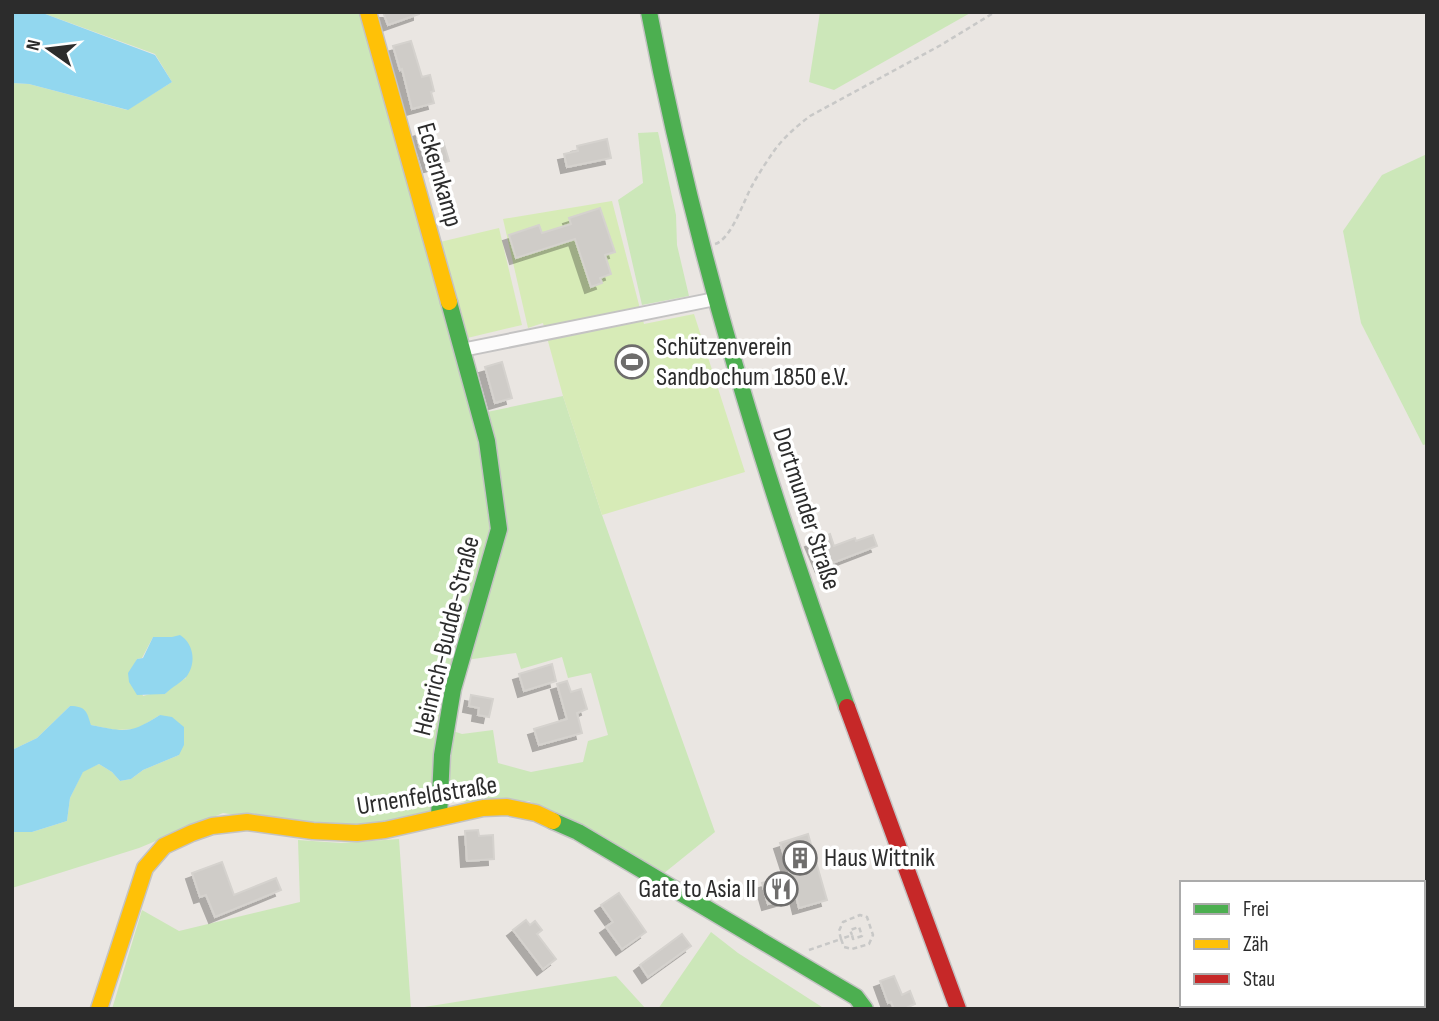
<svg xmlns="http://www.w3.org/2000/svg" width="1439" height="1021" viewBox="0 0 1439 1021" font-family="'Sofia Sans Condensed',sans-serif">
<defs>
<filter id="shadow"><feDropShadow dx="-6" dy="6" stdDeviation="0" flood-color="#0004"/></filter>
</defs>
<rect width="100%" height="100%" fill="#eae6e2"/>
<!-- green -->
<g fill="#cce7b9" fill-rule="evenodd">
<path d="M40 12H360L481 442 493 530 432 808 428 813 390 823 329 829 223 813 139 848 12 888V832H32L67 821 70 798 83 771 99 764 112 772 120 781 131 779 143 770 179 755 160 715 137 729 115 730 91 725 70 706 37 738 12 750V83L29 84 127 110 172 82 155 54ZM153 637H172L186 678 173 685 165 694 154 693 143 696 133 668 137 659 142 658Z"/>
<path d="M820 12H972L834 90 809 82Z"/>
<path d="M658 132 676 215 677 245 689 296 642 305 618 200 643 183 638 133Z"/>
<path d="M1427 154V444L1423 445 1361 323 1343 231 1382 175Z"/>
<path d="M563 396 602 515 715 832 663 874 529 801 445 802 450 730 462 734 493 730 498 763 531 772 583 762 588 741 608 735 591 673 568 678 562 657 521 669 516 653 466 660 500 549 487 412Z"/>
<path d="M399 839 411 1009H112L142 910 179 931 300 902 298 840 341 843Z"/>
<path d="M711 932 738 953 825 1009H658Z"/>
<path d="M616 976 646 1009H412Z"/>
</g>
<!-- pitch -->
<g fill="#d7ebb7">
<path d="M612 201 644 324 694 314 745 472 602 515 563 396 543 323 528 328 503 219Z"/>
<path d="M499 228 522 325 463 339 440 242Z"/>
</g>
<!-- water -->
<g fill="#92d7ef">
<path d="M12 12H40L155 55 172 82 128 110 29 84 12 83Z"/>
<path d="M180 635C193 643 197 662 187 676 182 682 172 687 165 694L137 695 129 682 128 673 137 659 143 658 153 637H172Z"/>
<path d="M70 706C86 706 87 712 91 725 125 732 130 734 160 715L172 717 184 727V745L179 755 143 770 131 779 120 781 112 772 99 764 83 772 70 798 67 821 32 832H12V750L37 738Z"/>
</g>
<!-- building -->
<g fill="#cfccc8" stroke="#d5d2ce" stroke-width="2" filter="url(#shadow)">
<path d="M383 12H419V14L388 25Z"/>
<path d="M411 41 422 77 430 75 434 91 431 92 434 103 412 109 402 69 400 70 393 46Z"/>
<path d="M427 128 432 145 443 141 449 161 430 166 424 147 420 148 416 132Z"/>
<path d="M607 139 611 158 567 167 564 154 578 151 577 146Z"/>
<path d="M600 208 615 252 605 255 611 274 600 278 602 283 591 287 575 239 516 258 509 235 539 225 542 233 571 224 569 218Z"/>
<path d="M502 362 512 398 495 403 485 367Z"/>
<path d="M830 534 834 546 855 538 856 541 873 535 877 546 822 567 811 541Z"/>
<path d="M552 664 556 681 524 691 519 674Z"/>
<path d="M567 681 571 692 581 689 587 709 577 713 582 733 539 745 534 729 567 719 557 684Z"/>
<path d="M471 695 493 699 489 717 478 715 479 708 469 706Z"/>
<path d="M478 830 479 836 493 835 494 859 467 861 465 831Z"/>
<path d="M808 834 827 900 799 908 796 896 768 904 762 883 790 874 780 843Z"/>
<path d="M222 862 234 895 276 878 281 890 215 917 206 895 200 897 192 873Z"/>
<path d="M619 893 646 932 622 949 606 927 613 922 601 905Z"/>
<path d="M526 920 530 925 535 921 542 930 537 934 556 959 543 969 513 930Z"/>
<path d="M682 934 691 946 648 977 640 965Z"/>
<path d="M894 976 902 995 910 991 915 1004 904 1009H894L891 1002 888 1003 880 981Z"/>
</g>
<g fill="none" stroke-linecap="round" stroke-linejoin="round">
<defs>
<path id="street" d="M462 350 715 299"/>
<g id="fast">
<path d="M649 12C695 250 765 480 847 707"/>
<path d="M439 817 442 755 453 689 499 529 487 441 449 302"/>
<path d="M553 821 578 832 856 997 865 1009"/>
</g>
<g id="slow">
<path d="M368 12 449 302"/>
<path d="M99 1009 145 868 164 846 192 833 212 826 247 822 313 831 357 833 385 830 483 808 507 807 536 813 553 821"/>
</g>
<path id="jam" d="M847 707 958 1009"/>
</defs>
<!-- street casing -->
<use href="#street" stroke="#c4c3c3" stroke-width="16"/>
<!-- fast casing -->
<use href="#fast" stroke="#c4c3c3" stroke-width="19"/>
<!-- slow casing -->
<use href="#slow" stroke="#c4c3c3" stroke-width="19"/>
<!-- jam casing -->
<use href="#jam" stroke="#c4c3c3" stroke-width="19"/>
<!-- path -->
<g stroke="#c8c8c7" stroke-width="2.5" stroke-dasharray="5 3.5" stroke-linecap="butt">
<path d="M715 244C732 239 744 199 753 184 759 173 767 161 774 151 784 137 797 126 810 116L941 45 995 12"/>
<path d="M809 950 841 939 844 947 852 949 869 944 873 935 867 917 860 915 843 922 839 931 841 939 852 935 853 939 862 936 859 927 850 930 852 935"/>
</g>
<!-- street -->
<use href="#street" stroke="#fcfbfb" stroke-width="12"/>
<!-- fast -->
<use href="#fast" stroke="#4caf50" stroke-width="16"/>
<!-- slow -->
<use href="#slow" stroke="#ffc107" stroke-width="16"/>
<!-- jam -->
<use href="#jam" stroke="#c62828" stroke-width="16"/>
</g>
<!-- icons -->
<defs>
<symbol id="stadium-ring" viewBox="-11 -11 22 22"><circle r="9.5" fill="#fff" stroke="#6e6d6c" stroke-width="1.5"/><path d="M0-5a6.5 5 0 1 0 0 10a6.5 5 0 1 0 0-10ZM-3.5-1.8h7v3.6h-7Z" fill="#6e6d6c"/></symbol>
<symbol id="building-ring" viewBox="-11 -11 22 22"><circle r="9.5" fill="#fff" stroke="#6e6d6c" stroke-width="1.5"/><path d="M-4-6H4V6H1V3H-1V6H-4ZM-2.5-4.3h1.7v1.8h-1.7ZM.8-4.3h1.7v1.8H.8ZM-2.5-1h1.7V.8h-1.7ZM.8-1h1.7V.8H.8Z" fill="#6e6d6c"/></symbol>
<symbol id="restaurant-ring" viewBox="-11 -11 22 22"><circle r="9.5" fill="#fff" stroke="#6e6d6c" stroke-width="1.5"/><path d="M-5-6h1v4h1v-4h1v4h1v-4h1v5L-1.5 .5V6h-2V.5L-5-1ZM5-6V6H3V1.5H1.5Q1.5-4 5-6Z" fill="#6e6d6c"/></symbol>
</defs>
<g fill-rule="evenodd">
<use href="#stadium-ring" x="613" y="343" width="38" height="38"/>
<use href="#building-ring" x="781" y="839" width="38" height="38"/>
<use href="#restaurant-ring" x="762" y="870" width="38" height="38"/>
</g>
<g text-anchor="middle" dominant-baseline="central" stroke-width="7" stroke-linejoin="round" paint-order="stroke">
<!-- street labels -->
<g font-size="26" fill="#2c2c2c" stroke="#fff">
<text transform="translate(439 175) rotate(74)">Eckernkamp</text>
<text transform="translate(806 509) rotate(72)">Dortmunder Straße</text>
<text transform="translate(447 636) rotate(-76)">Heinrich-Budde-Straße</text>
<text transform="translate(427 796) rotate(-9)">Urnenfeldstraße</text>
</g>
<!-- poi labels -->
<g font-size="26" fill="#2c2c2c" stroke="#fff" text-anchor="start">
<text x="656" y="347">Schützenverein<tspan x="656" dy="30">Sandbochum 1850 e.V.</tspan></text>
<text x="824" y="858">Haus Wittnik</text>
<text x="756" y="889" text-anchor="end">Gate to Asia II</text>
</g>
</g>
<!-- border -->
<rect width="1439" height="1021" fill="none" stroke="#2c2c2c" stroke-width="28"/>
<!-- legend -->
<rect x="1180" y="881" width="245" height="126" fill="#ffffff" stroke="#ababab" stroke-width="2"/>
<rect x="1194" y="904" width="35" height="10" fill="#4caf50" stroke="#ababab" stroke-width="2"/>
<text x="1243" y="916" font-size="21" fill="#2c2c2c">Frei</text>
<rect x="1194" y="939" width="35" height="10" fill="#ffc107" stroke="#ababab" stroke-width="2"/>
<text x="1243" y="951" font-size="21" fill="#2c2c2c">Zäh</text>
<rect x="1194" y="974" width="35" height="10" fill="#c62828" stroke="#ababab" stroke-width="2"/>
<text x="1243" y="986" font-size="21" fill="#2c2c2c">Stau</text>
<!-- north arrow -->
<g transform="translate(49 49) rotate(284)" stroke="#ffffff" stroke-width="5" paint-order="stroke">
<path d="M0-5L12 26L0 18L-12 26Z" fill="#2c2c2c"/>
<text y="-10" font-size="19" font-weight="bold" text-anchor="middle" fill="#2c2c2c">N</text>
</g>
</svg>
